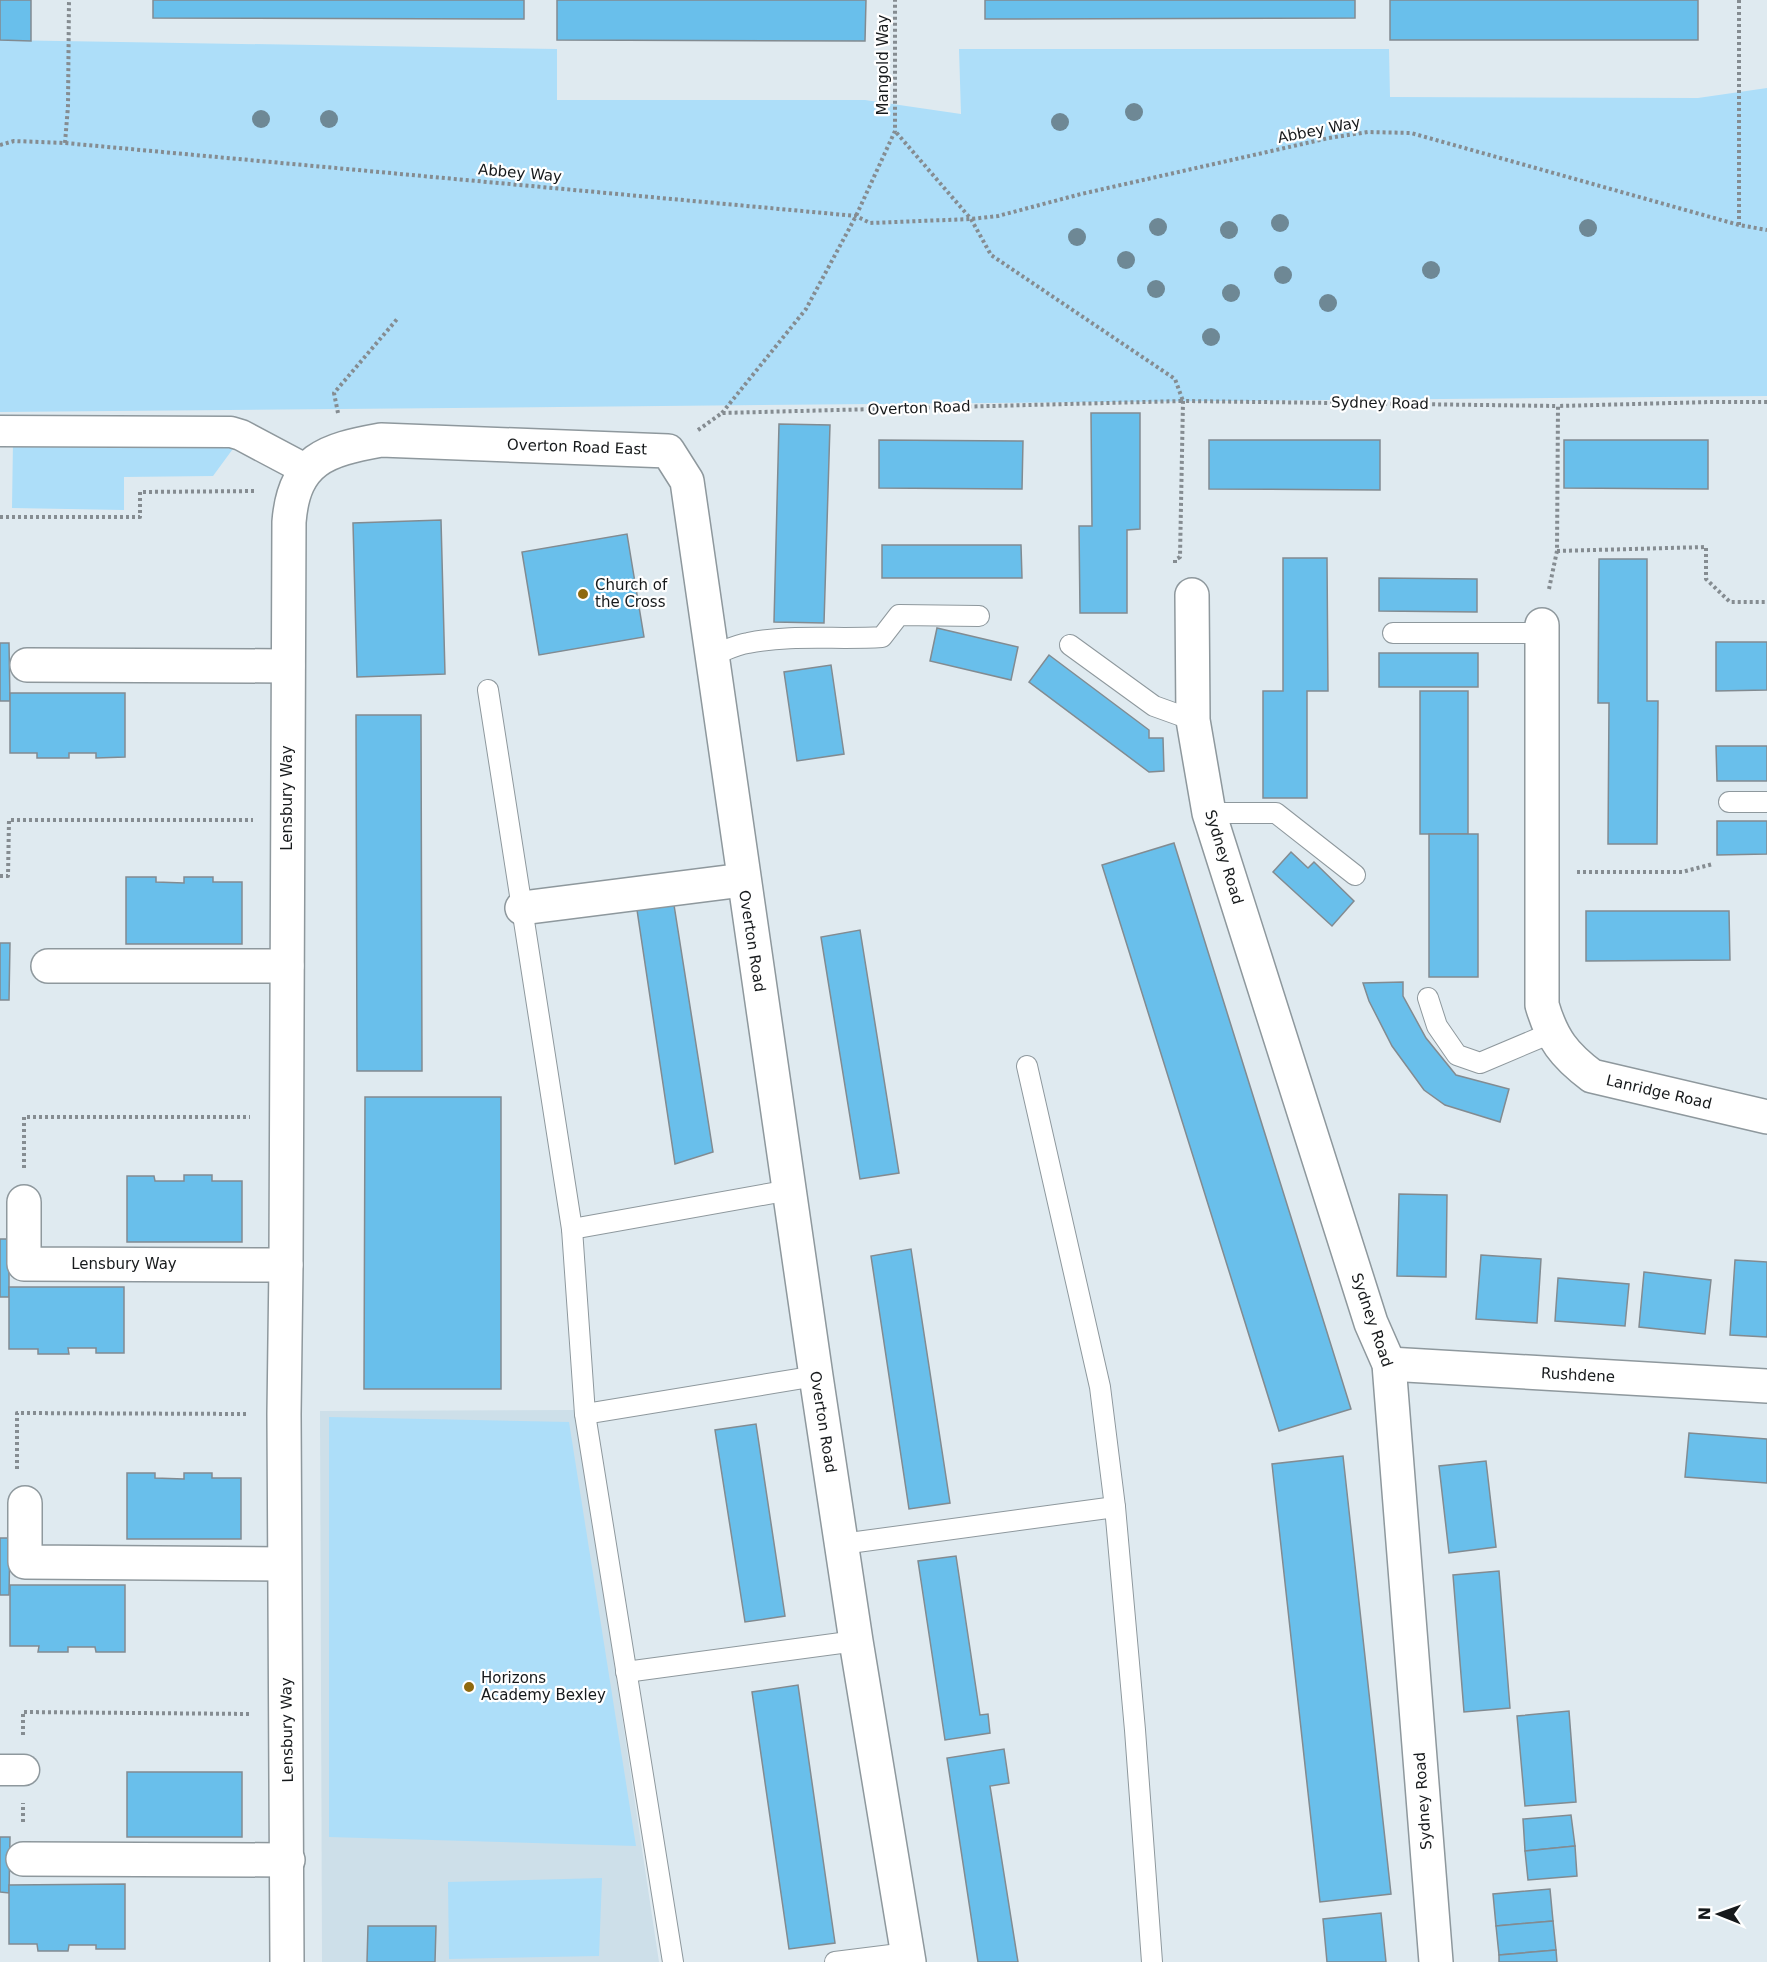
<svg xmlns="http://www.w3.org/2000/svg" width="1767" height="1962" viewBox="0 0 1767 1962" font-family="'DejaVu Sans',sans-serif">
<rect width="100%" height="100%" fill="#dfeaf0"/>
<!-- built -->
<path fill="#cddfe9" d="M576 1410 659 1962H322L320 1411Z"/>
<!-- green -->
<g fill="#addef9">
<path d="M0 40 557 49V100H865L961 114 959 49H1389L1390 97 1698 98 1767 88V396L0 412Z"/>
<path d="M13 441 235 446 213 476 124 477V510L12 508Z"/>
<path d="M329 1417 569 1422 636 1846 329 1837Z"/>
<path d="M602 1878 599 1956 449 1959 448 1882Z"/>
</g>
<!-- building -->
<g fill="#69bfeb" stroke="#828b91" stroke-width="1.5">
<path d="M0 0H31V41L0 40Z"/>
<path d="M153 0H524V19L153 18Z"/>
<path d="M557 0H866L865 41 557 40Z"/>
<path d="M985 0H1355V18L985 19Z"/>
<rect x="1390" y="0" width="308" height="40"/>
<path d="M1091 413H1140V529L1127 530V613H1080L1079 526H1092Z"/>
<path d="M779 424 830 425 824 623 774 622Z"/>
<path d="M879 440 1023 441 1022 489 879 488Z"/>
<path d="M1209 440H1380V490L1209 489Z"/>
<path d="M1564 440H1708V489L1564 488Z"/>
<path d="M441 520 445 674 357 677 353 523Z"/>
<path d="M627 534 644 637 539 655 522 552Z"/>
<path d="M882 545H1021L1022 578H882Z"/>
<path d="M1283 558H1327L1328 691H1307V798H1263V691H1283Z"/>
<path d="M1599 559H1647V701H1658L1657 844H1608L1609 703H1598Z"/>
<path d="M1379 578 1477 579V612L1379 611Z"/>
<path d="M937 628 1018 647 1011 680 930 661Z"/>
<path d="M1716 642H1767V690L1716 691Z"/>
<path d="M0 643H9L10 701H0Z"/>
<rect x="1379" y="653" width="99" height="34"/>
<path d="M1049 655 1149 730V738H1163L1164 771 1149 772 1029 682Z"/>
<path d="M831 665 844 754 797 761 784 672Z"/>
<rect x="1420" y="691" width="48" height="143"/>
<path d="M10 693H125V757L96 758V753H69V758H37V753H10Z"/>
<path d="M356 715H421L422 1071H357Z"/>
<path d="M1716 746H1767V781H1717Z"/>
<path d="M1717 821H1767V854L1717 855Z"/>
<rect x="1429" y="834" width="49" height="143"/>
<path d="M1174 843 1351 1409 1279 1431 1102 865Z"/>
<path d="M1291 852 1308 868 1314 862 1354 901 1332 926 1273 872Z"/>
<path d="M126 877H156V882L184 883V877H213V882H242V944H126Z"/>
<path d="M674 905 713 1152 675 1164 637 910Z"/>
<path d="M1586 911H1729L1730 960 1586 961Z"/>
<path d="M860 930 899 1173 860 1179 821 937Z"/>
<path d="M0 943H10L9 1000H0Z"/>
<path d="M1403 982V996L1426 1038 1456 1075 1509 1089 1500 1122 1445 1105 1424 1090 1392 1046 1369 1001 1363 983Z"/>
<path d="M365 1097H501V1389H364Z"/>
<path d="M184 1175H212V1181H242V1242H127V1176H154L155 1181H184Z"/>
<path d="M1399 1194 1447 1195 1446 1277 1397 1276Z"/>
<rect x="0" y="1239" width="9" height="58"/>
<path d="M911 1249 950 1503 909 1509 871 1256Z"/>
<path d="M1481 1255 1541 1259 1537 1323 1476 1319Z"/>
<path d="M1735 1260 1767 1262V1337L1730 1335Z"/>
<path d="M1644 1272 1711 1280 1705 1334 1639 1327Z"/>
<path d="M1558 1278 1629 1284 1625 1326 1555 1321Z"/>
<path d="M9 1287H124V1353H96V1348H68L69 1354H38V1349H9Z"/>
<path d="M756 1424 785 1616 745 1622 715 1430Z"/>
<path d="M1689 1433 1767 1439V1483L1685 1477Z"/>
<path d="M1343 1456 1391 1894 1320 1902 1272 1464Z"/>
<path d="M1486 1461 1496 1547 1449 1553 1439 1466Z"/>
<path d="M127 1473H155V1478L184 1479V1473H212V1478H241V1539H127Z"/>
<path d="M0 1538H10L9 1595H0Z"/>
<path d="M956 1556 980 1715 988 1714 990 1733 945 1740 918 1561Z"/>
<path d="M1499 1571 1510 1708 1464 1712 1453 1575Z"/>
<path d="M10 1585H125V1652H96L95 1647H68V1652H38L39 1646H10Z"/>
<path d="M798 1685 835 1943 789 1949 752 1692Z"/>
<path d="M1569 1711 1576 1802 1525 1806 1517 1716Z"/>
<path d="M1004 1749 1009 1783 990 1786 1018 1962H978L947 1758Z"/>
<rect x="127" y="1772" width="115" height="65"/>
<path d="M1571 1815 1575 1846 1525 1851 1523 1819Z"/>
<path d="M0 1837H10L9 1893 0 1892Z"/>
<path d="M1575 1846 1577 1876 1528 1880 1525 1851Z"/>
<path d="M125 1884V1949H96V1945H69L68 1951H38L37 1944H9V1885Z"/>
<path d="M1550 1889 1553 1921 1496 1926 1493 1894Z"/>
<path d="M1381 1913 1386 1962H1327L1323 1919Z"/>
<path d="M1553 1921 1556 1950 1499 1955 1496 1926Z"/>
<path d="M368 1926H436L435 1962H367Z"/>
<path d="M1556 1950 1557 1962H1499V1955Z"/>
</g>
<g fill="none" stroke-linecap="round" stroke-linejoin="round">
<defs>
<g id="service">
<path d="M1393 633H1541"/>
<path d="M1070 645 1154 706 1193 720"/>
<path d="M712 655C724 651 736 645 748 643 792 634 838 640 882 637L899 615 979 616"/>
<path d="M488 690 572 1229 585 1414 673 1962"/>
<path d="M1729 802H1767"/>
<path d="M1209 813H1276L1355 875"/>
<path d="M1428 998 1437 1026 1457 1055 1480 1063 1551 1033"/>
<path d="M1027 1066 1100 1387 1115 1507 1135 1730 1152 1962"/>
<path d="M572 1229 790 1190"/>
<path d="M585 1414 816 1376"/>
<path d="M842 1544 1115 1507"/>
<path d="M626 1672 856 1641"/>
<path d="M835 1962 907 1953"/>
</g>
<g id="pedestrian">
<path d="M0 431 231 432 241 435 305 469"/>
<path d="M0 1770H24"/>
</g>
<g id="minor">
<path d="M1192 595 1193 720 1209 813 1371 1323 1389 1364 1436 1962"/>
<path d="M1542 625V1005C1552 1039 1564 1055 1592 1076L1767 1117"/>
<path d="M27 665 288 666"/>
<path d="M522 908 743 880"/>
<path d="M48 966H287"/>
<path d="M24 1202V1264L286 1265"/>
<path d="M1389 1364 1767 1386"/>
<path d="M25 1503V1562L284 1564"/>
<path d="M23 1859 288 1860"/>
<path d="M287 1962 284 1414 286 1265 289 522C294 459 326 450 381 440L668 451 687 481 816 1376 856 1641 909 1962"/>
</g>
</defs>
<!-- service casing -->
<use href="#service" stroke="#8e989d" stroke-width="22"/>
<!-- pedestrian casing -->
<use href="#pedestrian" stroke="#8e989d" stroke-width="33"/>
<!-- minor casing -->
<use href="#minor" stroke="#8e989d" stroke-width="36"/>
<!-- path -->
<g stroke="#858c91" stroke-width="4" stroke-dasharray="3 3" stroke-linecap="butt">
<path d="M65 143 68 106 69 0"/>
<path d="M0 145 14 141 65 143 856 216 870 223 971 219 998 216 1081 194 1329 138 1368 132 1411 133 1739 225 1767 230"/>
<path d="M1739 225V0"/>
<path d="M338 413 334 393 398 318"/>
<path d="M722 413 806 309 856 216 895 131V0"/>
<path d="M698 430 722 413 1183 401 1175 379 991 255 971 219 895 131"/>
<path d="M0 517H140V492L257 491"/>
<path d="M1557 551 1706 547V579L1730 602H1767"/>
<path d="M1175 563V560L1180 557 1183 401 1558 406"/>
<path d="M1549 589 1557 551 1558 406 1711 402H1767"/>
<path d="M1577 872H1682L1713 864"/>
<path d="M0 876H8L9 820H253"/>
<path d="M24 1168V1117H250"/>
<path d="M17 1469V1413L247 1414"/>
<path d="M23 1735V1712L251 1714"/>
<path d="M23 1822V1803"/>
</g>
<!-- service -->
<use href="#service" stroke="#fff" stroke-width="20"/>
<!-- pedestrian -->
<use href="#pedestrian" stroke="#fff" stroke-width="30"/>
<!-- minor -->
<use href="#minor" stroke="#fff" stroke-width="33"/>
</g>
<!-- trees -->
<g fill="#6e8895">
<circle cx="1134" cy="112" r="9"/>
<circle cx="261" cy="119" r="9"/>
<circle cx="329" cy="119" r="9"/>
<circle cx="1060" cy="122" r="9"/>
<circle cx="1280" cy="223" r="9"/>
<circle cx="1158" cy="227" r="9"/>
<circle cx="1588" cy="228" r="9"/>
<circle cx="1229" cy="230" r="9"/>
<circle cx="1077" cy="237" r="9"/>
<circle cx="1126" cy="260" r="9"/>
<circle cx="1431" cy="270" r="9"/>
<circle cx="1283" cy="275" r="9"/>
<circle cx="1156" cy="289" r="9"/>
<circle cx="1231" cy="293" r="9"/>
<circle cx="1328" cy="303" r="9"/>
<circle cx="1211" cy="337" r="9"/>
</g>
<!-- markers -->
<g fill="#8f690e" stroke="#fff" stroke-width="2">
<circle cx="583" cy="594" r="6"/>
<circle cx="469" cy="1687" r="6"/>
</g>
<g text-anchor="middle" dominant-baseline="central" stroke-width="4.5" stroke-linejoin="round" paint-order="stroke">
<!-- street labels -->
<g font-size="15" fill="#16191b" stroke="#fff">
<text transform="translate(883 65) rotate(-90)">Mangold Way</text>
<text transform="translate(1319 130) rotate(-11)">Abbey Way</text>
<text transform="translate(520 173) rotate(5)">Abbey Way</text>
<text transform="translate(1380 403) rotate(1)">Sydney Road</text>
<text transform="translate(919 408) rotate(-2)">Overton Road</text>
<text transform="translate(577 447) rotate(2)">Overton Road East</text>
<text transform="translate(287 798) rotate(-90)">Lensbury Way</text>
<text transform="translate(1224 857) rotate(73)">Sydney Road</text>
<text transform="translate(752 941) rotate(81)">Overton Road</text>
<text transform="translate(1659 1092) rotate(13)">Lanridge Road</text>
<text x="124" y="1264">Lensbury Way</text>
<text transform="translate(1372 1320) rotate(71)">Sydney Road</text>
<text transform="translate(1578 1375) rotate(3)">Rushdene</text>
<text transform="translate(823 1422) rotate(81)">Overton Road</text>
<text transform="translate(287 1730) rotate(-91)">Lensbury Way</text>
<text transform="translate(1423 1801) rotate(-94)">Sydney Road</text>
</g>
<!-- poi labels -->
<g font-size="15" fill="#16191b" stroke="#fff" text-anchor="start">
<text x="595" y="585">Church of<tspan x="595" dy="17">the Cross</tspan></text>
<text x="481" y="1678">Horizons<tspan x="481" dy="17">Academy Bexley</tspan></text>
</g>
</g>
<!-- north arrow -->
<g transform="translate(1719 1914) rotate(271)" stroke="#ffffff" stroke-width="4.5" paint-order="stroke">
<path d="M0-4.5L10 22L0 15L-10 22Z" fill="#16191b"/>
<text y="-9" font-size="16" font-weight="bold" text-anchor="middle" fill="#16191b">N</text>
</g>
</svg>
